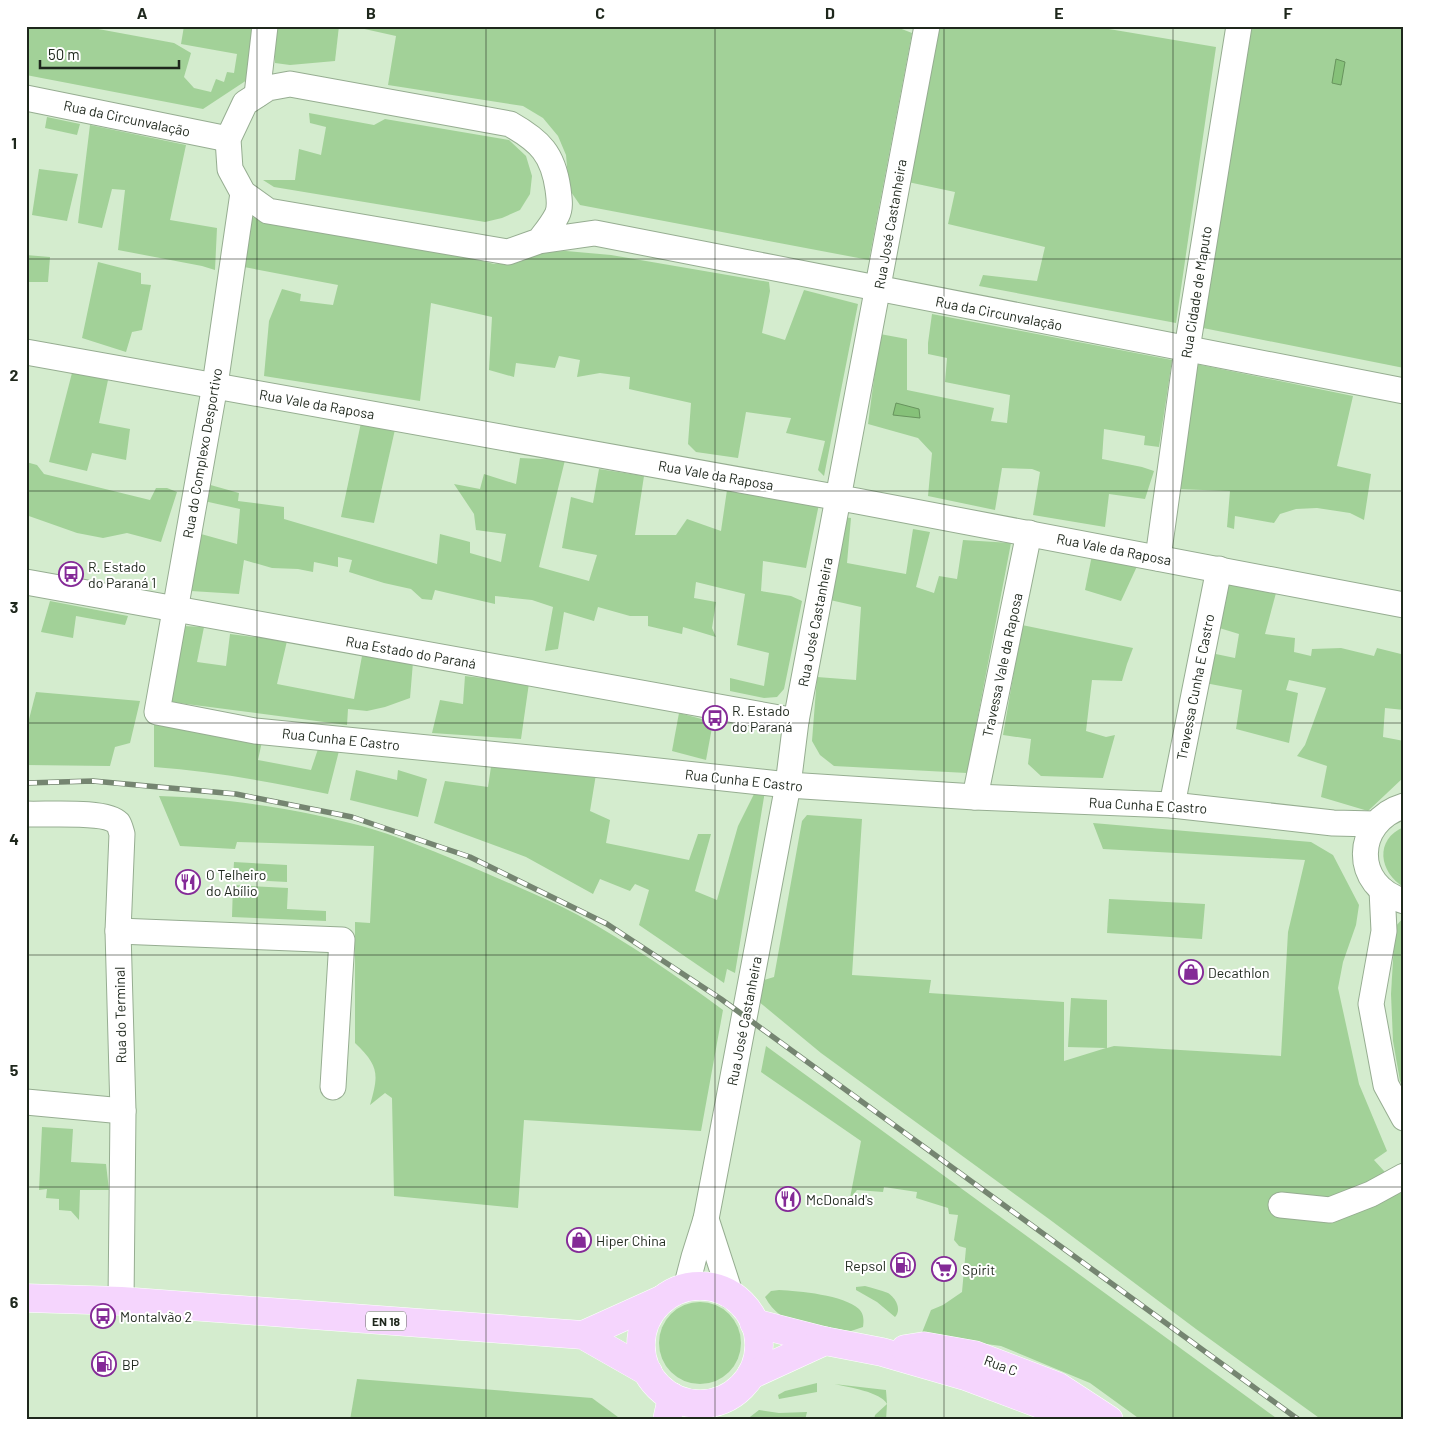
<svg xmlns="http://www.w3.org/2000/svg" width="1430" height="1446" viewBox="0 0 1430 1446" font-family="Barlow,sans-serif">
<rect width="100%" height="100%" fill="#d4ecce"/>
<!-- green -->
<g fill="#a2d198">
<path d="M26 26H82L174 43 191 53 184 77 194 88 211 92 216 79 224 82 227 72 234 73 237 54 181 44 184 26H253L247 80 203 109 26 75Z"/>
<path d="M275 26H339L335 61 290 65 275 63Z"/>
<path d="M351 26H894L912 33 869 260 580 205 569 189 566 155 558 136 543 118 523 106 388 85 396 36Z"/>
<path d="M937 26H1091L1216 47 1176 323 979 286 983 275 1037 281 1045 247 948 224 955 192 908 182Z"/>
<path d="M1250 26H1404V368L1203 328Z"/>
<path d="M309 113 374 125 385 119 509 140 526 156 532 176 530 194 520 210 502 218 485 222 274 187 263 180H295L299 149 321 155 326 127 310 123Z"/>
<path d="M47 117 80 124 77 135 45 128Z"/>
<path d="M90 125 186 145 170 220 217 228 215 270 202 266 118 250 125 190 112 189 102 228 78 223Z"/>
<path d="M39 169 78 174 67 221 32 215Z"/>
<path d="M251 217 434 248 494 264 511 261 536 252 566 251 611 255 769 282 770 291 762 333 785 340 804 290 858 304 824 476 818 470 825 441 786 433 791 418 746 412 738 458 696 452 688 444 691 403 629 389 630 377 600 373 577 377 580 360 559 356 555 368 516 363 514 377 489 370 492 317 431 303 420 401 264 376 269 321 282 289 301 294 300 301 333 305 338 285 244 267Z"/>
<path d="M26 255 50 257 48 282H26Z"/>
<path d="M98 262 141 273V284L151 285 142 330 132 332 126 352 82 338Z"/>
<path d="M932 314 1172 360 1159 447 1144 445 1145 436 1104 429 1102 459 1142 467 1154 471 1145 499 1109 494 1105 527 1033 515 1040 472 1032 469 1002 468 995 510 928 496 932 453 918 438 868 424 880 334 907 339V390L994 408 991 421 1007 423 1010 395 945 382 947 358 928 354V343Z"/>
<path d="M1196 364 1353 396 1337 466 1371 474 1364 520 1350 513 1317 508 1296 509 1280 514 1274 523 1235 516 1234 529 1227 527 1230 491 1175 489Z"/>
<path d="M73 369 108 380 99 423 130 429 126 460 92 453 87 471 49 462Z"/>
<path d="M362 418 396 425 374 523 341 517Z"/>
<path d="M520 458 565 460 539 567 589 581 597 555 562 548 571 497 593 503 599 469 644 476 635 535H676L687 519 721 531 727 490 819 504 806 568 763 561 761 591 791 596 802 601 784 689 777 697 764 698 730 691V678L764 686 769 653 737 645 745 594 696 582 694 598 716 602 712 628 716 637 683 627 682 634 648 626V616H630L598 607 594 621 564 612 558 649 545 651 553 607 532 600 495 596V604L435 590 432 600 422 599 411 589 384 583 349 572 352 560 338 557V567L314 562 313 572 298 569 272 568 244 560 239 594 191 591 201 534 237 544 240 509 204 501 207 484 239 493 238 501 284 507V519L437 564 440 534 470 542V553L501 562 506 534 476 530 474 514 454 484 480 489 484 474 516 484Z"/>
<path d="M26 462 37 465 44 474 150 500 156 488H167L177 492 161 542 127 533 103 538 77 533 26 515Z"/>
<path d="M843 517 851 518 847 563 906 574 913 529 930 532 916 587 934 593 939 576 957 579 963 540 1011 543 967 773 834 766 820 755 812 741 817 677 856 680 861 607 830 600Z"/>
<path d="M1092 555 1139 562 1121 601 1085 590Z"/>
<path d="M1225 581 1276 593 1265 634 1295 638 1294 652 1311 656 1312 649 1341 648 1374 656 1377 648 1401 654 1404 642V710L1385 708 1383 737 1404 741V777L1368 811 1321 797 1327 766 1297 756 1305 745 1326 688 1289 680 1286 690 1298 693 1289 743 1236 729 1242 690 1205 683 1211 653 1235 658 1239 634 1216 627Z"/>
<path d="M50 601 128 616 125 625 76 616 73 638 41 632Z"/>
<path d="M1022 625 1133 648 1127 664 1122 681 1092 680 1086 731 1106 737 1115 735 1103 778 1041 776 1028 764 1031 739 1003 735Z"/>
<path d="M183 626 204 627 197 662 226 666 230 634 287 641 277 684 354 699 362 656 413 662 410 698 385 707 367 711 348 709 347 725 171 702Z"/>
<path d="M465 676 529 683 521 739 432 733 440 700 463 704Z"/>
<path d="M36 692 140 701 130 743 115 747 110 766 26 765V731Z"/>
<path d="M679 713 713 722 706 760 672 751Z"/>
<path d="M166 718 263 737 258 760 311 770 321 740 341 743 328 794C270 782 213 771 154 767V724Z"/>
<path d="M492 760 597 768 590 811 610 820 606 843 689 860 698 834H711L695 891 717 900 738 826 757 788 765 791 735 973 727 969 724 983 639 925 649 890 635 884 630 891 600 879 593 894 526 857 434 823 445 781 488 787Z"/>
<path d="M356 770 397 780 398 770 427 779 418 817 350 800Z"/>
<path d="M159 796C228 798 306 810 372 829 414 842 455 860 495 877 523 889 551 901 578 915 629 943 677 976 723 1010L701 1131 524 1120 518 1208 394 1196 392 1098 385 1093 370 1105C379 1074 379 1066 355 1043V922L370 923 374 846 237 842 235 849 180 846Z"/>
<path d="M807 815 862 819 852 975 931 980 929 993 1064 1002V1061L1106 1048 1068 1047 1071 998 1107 1000V1048L1114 1046 1281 1056 1288 932 1305 860 1103 849 1093 823 1311 842 1333 855 1359 905 1356 925 1343 962 1338 988 1359 1084 1387 1151 1374 1160 1394 1182 1404 1176V1420H1322L1196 1329 1049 1219 821 1053 758 1001 764 980 774 977 802 821Z"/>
<path d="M1404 827V887C1379 873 1374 839 1404 827Z"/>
<path d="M234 862 287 865V882L233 879Z"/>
<path d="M233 885 288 888 287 909 326 911V921L232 917Z"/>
<path d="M1109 899 1205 904 1202 939 1107 933Z"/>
<path d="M1404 917V1090L1400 1081 1393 1041 1391 994 1395 927Z"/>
<path d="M766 1046 1279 1420H1141L1090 1383 1001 1346 921 1335 931 1310 943 1305 962 1292 966 1248 959 1246 954 1240 958 1215 949 1214 948 1208 916 1198 917 1192 884 1187 883 1192 857 1190 850 1198 861 1141 761 1072Z"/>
<path d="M42 1127 73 1129 71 1162 106 1164 109 1190H80L79 1220 71 1211 59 1210V1199L46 1198 47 1189 39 1190Z"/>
<path d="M865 1286C872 1288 881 1290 888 1293 896 1298 902 1310 895 1317L877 1302 856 1290V1287Z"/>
<path d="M779 1290C799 1291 844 1295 859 1309 864 1314 864 1321 863 1327L851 1331 843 1330C812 1323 782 1329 765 1297L771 1291Z"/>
<circle cx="700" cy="1343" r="41"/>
<path d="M357 1379 592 1398 622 1420H350Z"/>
<path d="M817 1383V1392L779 1399 778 1395 785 1391Z"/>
<path d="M834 1384 886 1390 887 1404 886 1420H874L875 1415 887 1404C881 1392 848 1387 834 1384Z"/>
<path d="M759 1410 779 1413 807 1412 805 1420H775L768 1418 762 1420H746Z"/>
</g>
<!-- water -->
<g fill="#86c179" stroke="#67935d">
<path d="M1336 59 1345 62 1341 85 1332 83Z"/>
<path d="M896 403 919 409 920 418 893 415Z"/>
</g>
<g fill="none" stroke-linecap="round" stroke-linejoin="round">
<defs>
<g id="minor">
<path d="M257 95 265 26"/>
<path d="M26 98 228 139"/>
<path d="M243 193 215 385 157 712 255 731 612 766 788 785 975 797 1172 805 1333 823 1375 824"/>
<path d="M539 241C545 233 552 225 557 215 561 207 559 198 558 189 553 154 540 141 510 124L290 84 268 88 245 103 228 139 230 169 243 193 268 211 508 252 539 241 595 233 1404 391"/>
<path d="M26 352 857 501 1404 605"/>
<path d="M1158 558 1187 349 1239 26"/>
<path d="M26 582 796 721"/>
<path d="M975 797 1029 533"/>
<path d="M1172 805 1219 569"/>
<path d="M1404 806C1353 821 1352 887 1404 901"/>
<path d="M26 814C45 815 106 810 118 823 120 826 121 831 122 834L118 931 123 1111 121 1301"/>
<path d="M1382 890 1384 931 1371 1004 1386 1085 1404 1118"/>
<path d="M118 931 342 940 333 1087"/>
<path d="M26 1102 123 1111"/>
<path d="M1281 1205 1330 1210 1371 1194 1404 1176"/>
<path d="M706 1219 731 1296"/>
<path d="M686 1288 694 1257 706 1219 722 1135 788 785 796 721 927 26"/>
</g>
<g id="major">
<circle cx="700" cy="1345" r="59"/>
<path d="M26 1298 121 1301 583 1335 648 1372"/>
<path d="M754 1323 825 1341 882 1352 965 1376 1045 1406 1065 1420"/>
<path d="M583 1335 663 1299"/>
<path d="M905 1349 924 1346 975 1355 1057 1386 1109 1420"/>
<path d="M751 1375 825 1341"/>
<path d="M667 1420 672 1397"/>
</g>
</defs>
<!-- minor casing -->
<use href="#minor" stroke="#96ad91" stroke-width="27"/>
<!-- major casing -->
<use href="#major" stroke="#fff" stroke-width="29"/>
<!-- minor -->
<use href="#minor" stroke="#fff" stroke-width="25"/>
<!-- major -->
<use href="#major" stroke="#f5d5fd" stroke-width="28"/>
<defs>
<path id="rail" d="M26 783 93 781 236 794 352 817 470 857 607 924 721 999 1299 1420"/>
</defs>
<!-- rail casing -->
<use href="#rail" stroke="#758571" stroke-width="5.5"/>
<!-- rail -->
<use href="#rail" stroke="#fff" stroke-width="4" stroke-dasharray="11" stroke-linecap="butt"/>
</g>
<!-- grid -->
<path fill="none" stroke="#1e271c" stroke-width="1" stroke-opacity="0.55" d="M257 26V1420M486 26V1420M715 26V1420M944 26V1420M1173 26V1420M26 259H1404M26 491H1404M26 723H1404M26 955H1404M26 1187H1404"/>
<!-- icons -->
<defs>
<symbol id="bus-ring" viewBox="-11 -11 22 22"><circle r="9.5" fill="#fff" stroke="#842a97" stroke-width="1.5"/><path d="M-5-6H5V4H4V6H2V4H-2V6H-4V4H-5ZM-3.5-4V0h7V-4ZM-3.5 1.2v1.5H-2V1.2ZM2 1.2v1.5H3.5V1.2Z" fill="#842a97"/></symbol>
<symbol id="restaurant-ring" viewBox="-11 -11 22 22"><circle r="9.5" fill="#fff" stroke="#842a97" stroke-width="1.5"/><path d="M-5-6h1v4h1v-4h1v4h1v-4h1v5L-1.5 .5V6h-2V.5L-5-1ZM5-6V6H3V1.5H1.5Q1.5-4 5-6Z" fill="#842a97"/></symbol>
<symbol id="shop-ring" viewBox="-11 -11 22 22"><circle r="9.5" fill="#fff" stroke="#842a97" stroke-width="1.5"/><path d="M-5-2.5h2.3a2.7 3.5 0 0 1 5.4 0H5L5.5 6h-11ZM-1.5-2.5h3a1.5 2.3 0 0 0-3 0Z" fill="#842a97"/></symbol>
<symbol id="fuel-ring" viewBox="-11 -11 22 22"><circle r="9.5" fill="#fff" stroke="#842a97" stroke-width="1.5"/><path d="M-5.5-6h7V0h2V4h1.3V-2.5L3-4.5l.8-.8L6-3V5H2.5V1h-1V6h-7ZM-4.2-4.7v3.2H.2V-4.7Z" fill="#842a97"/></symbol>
<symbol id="supermarket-ring" viewBox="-11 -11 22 22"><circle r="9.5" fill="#fff" stroke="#842a97" stroke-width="1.5"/><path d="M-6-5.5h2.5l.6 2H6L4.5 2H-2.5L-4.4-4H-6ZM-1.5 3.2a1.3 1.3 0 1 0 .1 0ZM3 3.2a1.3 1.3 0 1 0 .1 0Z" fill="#842a97"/></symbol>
</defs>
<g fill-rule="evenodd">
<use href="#bus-ring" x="57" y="560" width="28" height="28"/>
<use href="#bus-ring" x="701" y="704" width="28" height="28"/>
<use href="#restaurant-ring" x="174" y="868" width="28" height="28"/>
<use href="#shop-ring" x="1177" y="958" width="28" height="28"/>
<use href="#restaurant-ring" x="774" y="1185" width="28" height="28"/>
<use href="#shop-ring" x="565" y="1226" width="28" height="28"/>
<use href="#fuel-ring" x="889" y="1251" width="28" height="28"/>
<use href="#supermarket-ring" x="930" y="1255" width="28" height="28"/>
<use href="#bus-ring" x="89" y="1302" width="28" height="28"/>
<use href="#fuel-ring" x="90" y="1350" width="28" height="28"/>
</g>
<g text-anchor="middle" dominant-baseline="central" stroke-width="4" stroke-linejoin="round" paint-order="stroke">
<!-- shield labels -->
<rect fill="#fff" stroke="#626860" stroke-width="1" x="366" y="1311.5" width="40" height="19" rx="4"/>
<g font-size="12" font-weight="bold" fill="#1e271c">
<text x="386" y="1321">EN 18</text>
</g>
<!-- street labels -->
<g font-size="14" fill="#1e271c" stroke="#fff">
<text transform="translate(127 118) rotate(12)">Rua da Circunvalação</text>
<text transform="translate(890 224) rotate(-80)">Rua José Castanheira</text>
<text transform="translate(1196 292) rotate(-81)">Rua Cidade de Maputo</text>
<text transform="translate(999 313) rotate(11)">Rua da Circunvalação</text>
<text transform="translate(317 404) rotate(10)">Rua Vale da Raposa</text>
<text transform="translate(202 453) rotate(-80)">Rua do Complexo Desportivo</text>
<text transform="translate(716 475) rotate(10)">Rua Vale da Raposa</text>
<text transform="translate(1114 549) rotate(11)">Rua Vale da Raposa</text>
<text transform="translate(815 622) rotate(-79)">Rua José Castanheira</text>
<text transform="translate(411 652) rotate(10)">Rua Estado do Paraná</text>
<text transform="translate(1002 665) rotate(-78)">Travessa Vale da Raposa</text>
<text transform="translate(1195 687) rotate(-79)">Travessa Cunha E Castro</text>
<text transform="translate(341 739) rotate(6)">Rua Cunha E Castro</text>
<text transform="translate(744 780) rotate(6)">Rua Cunha E Castro</text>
<text transform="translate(1148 805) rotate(3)">Rua Cunha E Castro</text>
<text transform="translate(120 1015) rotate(-91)">Rua do Terminal</text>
<text transform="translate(744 1021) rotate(-79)">Rua José Castanheira</text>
<text transform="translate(1001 1365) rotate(20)">Rua C</text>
</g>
<!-- poi labels -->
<g font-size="14" fill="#1e271c" stroke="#fff" text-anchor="start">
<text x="88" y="566">R. Estado<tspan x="88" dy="16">do Paraná 1</tspan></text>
<text x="732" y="710">R. Estado<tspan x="732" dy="16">do Paraná</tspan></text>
<text x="206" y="874">O Telheiro<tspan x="206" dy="16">do Abílio</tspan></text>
<text x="1208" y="972">Decathlon</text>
<text x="806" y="1199">McDonald's</text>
<text x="596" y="1240">Hiper China</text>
<text x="886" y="1265" text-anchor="end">Repsol</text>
<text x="962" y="1269">Spirit</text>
<text x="120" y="1316">Montalvão 2</text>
<text x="122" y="1364">BP</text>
</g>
</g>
<!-- border -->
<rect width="1430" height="1446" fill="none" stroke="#ffffff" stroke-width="55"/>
<!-- scale -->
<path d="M40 60v8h139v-8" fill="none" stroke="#1e271c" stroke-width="2.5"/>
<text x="48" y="60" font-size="15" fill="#1e271c" stroke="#ffffff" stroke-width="4" paint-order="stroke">50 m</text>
<rect x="28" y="28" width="1374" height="1390" fill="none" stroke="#1e271c" stroke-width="2"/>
<g font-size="16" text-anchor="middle" font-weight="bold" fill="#1e271c">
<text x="142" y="19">A</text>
<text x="371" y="19">B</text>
<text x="600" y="19">C</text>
<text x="830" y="19">D</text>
<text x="1059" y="19">E</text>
<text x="1288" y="19">F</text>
<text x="14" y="149">1</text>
<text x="14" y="381">2</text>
<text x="14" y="613">3</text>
<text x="14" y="845">4</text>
<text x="14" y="1076">5</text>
<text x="14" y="1308">6</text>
</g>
</svg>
